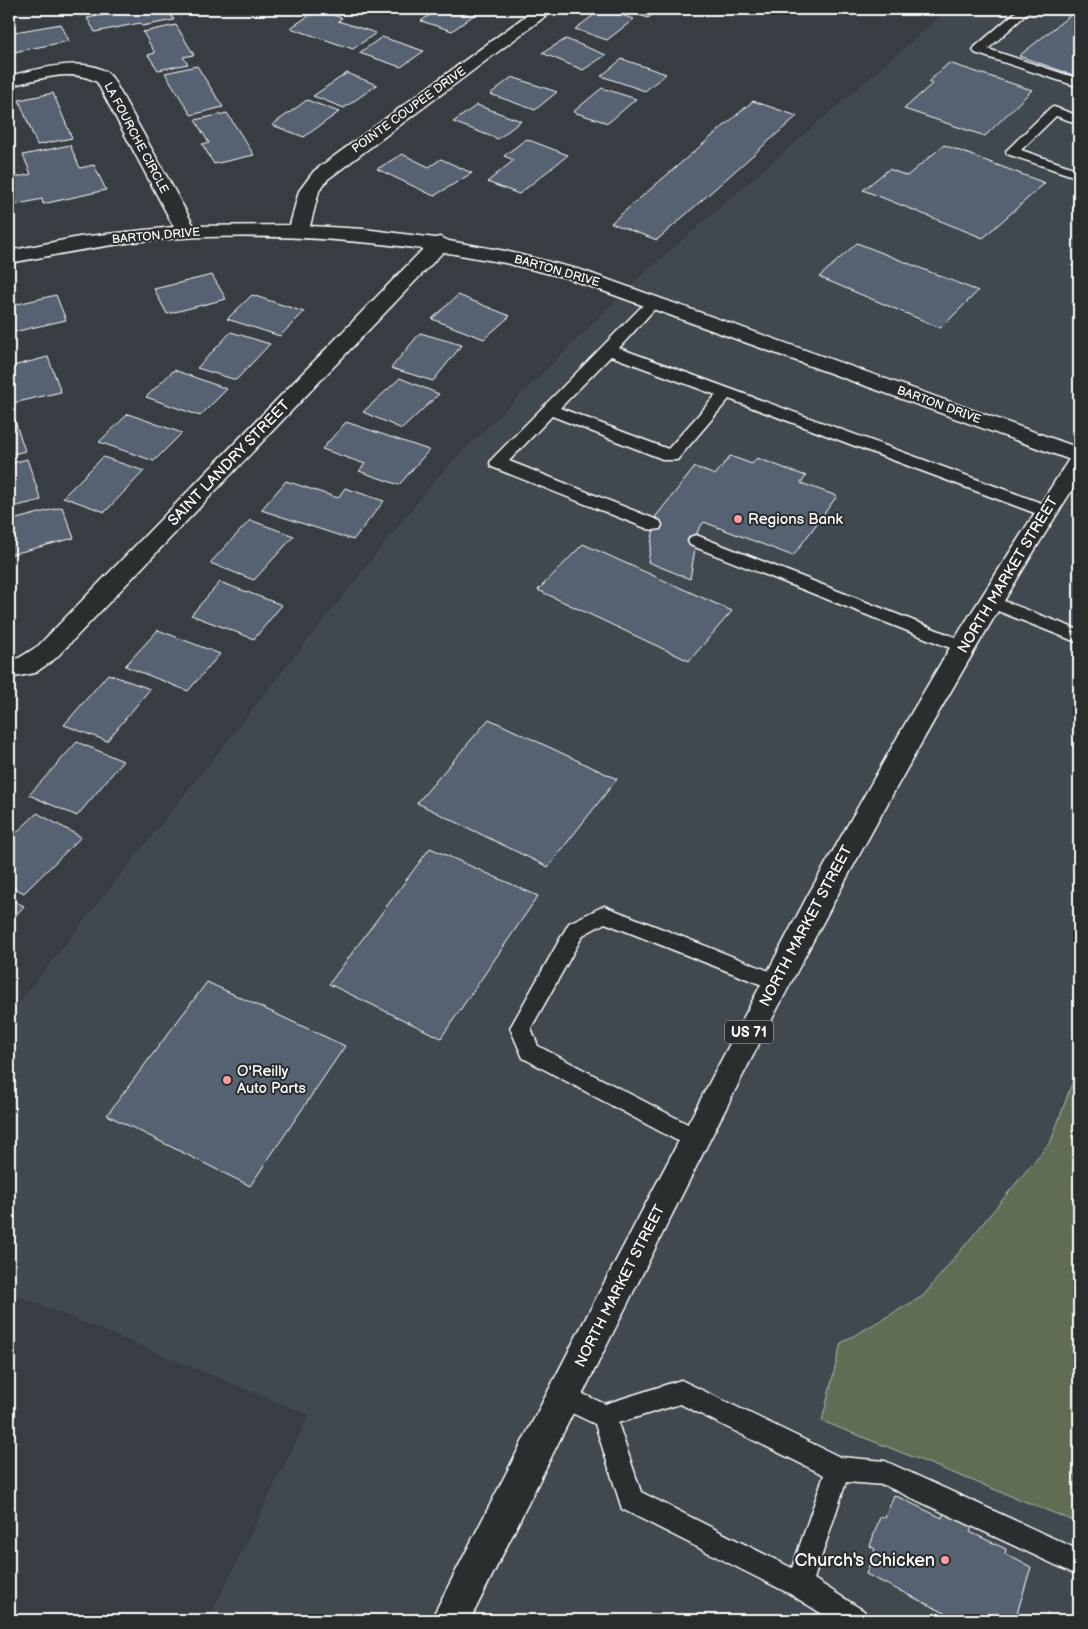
<svg xmlns="http://www.w3.org/2000/svg" width="1088" height="1629" viewBox="0 0 1088 1629" font-family="'Balsamiq Sans',sans-serif">
<rect width="100%" height="100%" fill="#373d42"/>
<filter id="ink" filterUnits="userSpaceOnUse"><feTurbulence type="fractalNoise" baseFrequency=".02" numOctaves="2"/><feDisplacementMap in="SourceGraphic" scale="10" xChannelSelector="R" yChannelSelector="G"/><feConvolveMatrix kernelMatrix="1 2 1 2 8 2 1 2 1" color-interpolation-filters="sRGB"/></filter>
<g filter="url(#ink)">
<!-- built -->
<path fill="#404850" d="M949 9H1079V1064L1051 1141 923 1296 841 1343 823 1421 1079 1523V1620H208L309 1415 9 1292V1015L440 474 643 274Z"/>
<!-- green -->
<path fill="#616c53" stroke="#b0b6a9" d="M1079 1064V1523L822 1421 841 1343 923 1296 1051 1141Z"/>
<!-- building -->
<g fill="#566272" stroke="#fff">
<path d="M134 9H167L174 20 142 26 140 23 95 32 87 18Z"/>
<path d="M385 9H411L402 15Z"/>
<path d="M438 9H478L481 10 452 31 421 21Z"/>
<path d="M602 9 634 19 607 40 575 29Z"/>
<path d="M622 9H661L648 18Z"/>
<path d="M1078 9 1079 77 1019 56Z"/>
<path d="M318 10 342 18 338 21 376 33 353 49 290 28Z"/>
<path d="M61 24 69 41 9 53V33Z"/>
<path d="M176 25 194 55 183 57 188 64 158 70 148 55 155 53 143 32Z"/>
<path d="M382 37 424 51 401 67 359 53Z"/>
<path d="M566 39 606 55 583 70 542 53Z"/>
<path d="M622 59 666 74 645 91 601 76Z"/>
<path d="M949 63 1032 90 985 136 904 109 932 84 928 82Z"/>
<path d="M197 66 223 107 191 115 165 73Z"/>
<path d="M347 73 377 85 344 108 313 96Z"/>
<path d="M512 77 557 92 535 110 490 94Z"/>
<path d="M602 88 636 99 608 123 573 112Z"/>
<path d="M53 93 72 138 37 145 19 100Z"/>
<path d="M307 100 339 112 304 137 272 125Z"/>
<path d="M753 101 797 116 657 240 611 223Z"/>
<path d="M477 105 521 121 498 139 453 122Z"/>
<path d="M227 113 254 155 214 164 202 144 209 143 195 120Z"/>
<path d="M526 139 568 155 519 194 487 182 514 160 504 156Z"/>
<path d="M70 145 80 168 94 165 106 190 43 204 42 199 9 206V179L31 174 23 155Z"/>
<path d="M944 145 1045 183 983 238 863 190 889 169 907 176Z"/>
<path d="M402 154 429 167 441 159 472 173 434 196 377 169Z"/>
<path d="M857 243 978 291 941 328 819 277Z"/>
<path d="M212 275 226 299 167 314 154 289Z"/>
<path d="M56 295 66 320 9 333V306Z"/>
<path d="M252 295 304 312 280 336 227 319Z"/>
<path d="M458 295 510 316 484 339 432 319Z"/>
<path d="M231 332 270 344 236 380 197 368Z"/>
<path d="M420 333 462 345 433 381 391 368Z"/>
<path d="M48 357 61 392 9 404V367Z"/>
<path d="M174 370 227 389 200 416 146 397Z"/>
<path d="M400 378 439 394 402 429 363 412Z"/>
<path d="M9 412H12L25 451 9 455Z"/>
<path d="M128 414 182 433 154 461 99 442Z"/>
<path d="M346 422 429 450 399 485 359 471 365 464 322 449Z"/>
<path d="M730 456 752 464 757 458 806 476 801 483 837 496 793 556 704 522 698 530 690 579 648 562 656 516 695 467 715 475Z"/>
<path d="M103 457 144 471 105 512 63 497Z"/>
<path d="M27 459 41 500 9 508V464Z"/>
<path d="M286 481 338 498 345 488 384 501 353 540 261 510Z"/>
<path d="M62 507 74 538 9 555V521Z"/>
<path d="M250 520 294 536 254 580 210 563Z"/>
<path d="M583 544 732 611 689 661 538 590Z"/>
<path d="M220 582 282 605 254 639 191 615Z"/>
<path d="M158 630 220 654 188 691 125 666Z"/>
<path d="M108 674 150 689 107 741 64 725Z"/>
<path d="M489 719 617 779 548 867 417 803Z"/>
<path d="M77 742 123 761 77 816 29 795Z"/>
<path d="M37 813 81 837 24 893 9 885V840Z"/>
<path d="M430 848 538 896 441 1038 329 984Z"/>
<path d="M9 899 24 906 9 923Z"/>
<path d="M207 982 345 1046 250 1186 107 1115Z"/>
<path d="M894 1495 942 1518 944 1512 973 1525 970 1532 1006 1549 1005 1554 1031 1567 1015 1620H959L866 1574 875 1549 870 1546 880 1517 885 1518Z"/>
</g>
<g fill="none" stroke-linecap="round" stroke-linejoin="round">
<defs>
<g id="service">
<path d="M1019 9H1032L988 49 1079 79V87L975 53 973 50 975 47Z"/>
<path d="M1054 107 1079 116V124L1056 116 1021 150 1079 170V178L1007 154 1006 151 1050 108Z"/>
<path d="M654 298 659 299 661 302 619 348 1052 507 1054 511 1052 515 1046 516 1040 515 729 399 677 460H665L552 416 509 461 660 521 662 525 660 529 654 530 648 529 492 467 490 463 492 459 649 299ZM611 356 716 395 668 449 560 408Z"/>
<path d="M696 535 970 643 973 647 970 651 964 653 958 651 690 545 688 541 690 537Z"/>
<path d="M991 596 1079 630V643L985 606 983 602 985 598Z"/>
<path d="M604 906 782 976 785 982 782 988 775 990 605 923 583 935 531 1028 538 1046 703 1132 706 1139 703 1146 695 1149 687 1146 523 1058 510 1028 569 923Z"/>
<path d="M681 1380 840 1457 885 1461 1079 1550V1576L884 1485 846 1482 814 1579 864 1611 868 1620H832L790 1594 622 1509 595 1424 555 1405 551 1397 555 1389 563 1385 605 1404ZM680 1404 824 1475 792 1568 641 1492 618 1423Z"/>
</g>
<path id="minor" d="M535 9H555L328 179 319 191 310 226 364 229 435 238 440 237 449 241 505 251 581 270 1079 448V463L567 278 505 263 443 252 56 658 35 673 9 678V660L19 658 38 646 423 249C332 237 242 233 151 240 103 245 56 255 9 263V251L79 237 174 227 97 82C69 67 38 80 9 86V76C35 70 94 52 113 79L194 226 290 225 299 191 314 171Z"/>
<path id="primary" d="M1079 454V479C848 843 663 1235 470 1620H431L579 1331 808 895 909 717 961 629 1071 456Z"/>
</defs>
<!-- service casing -->
<use href="#service" stroke="#fff" stroke-width="3"/>
<!-- minor casing -->
<use href="#minor" stroke="#fff" stroke-width="3"/>
<!-- primary casing -->
<use href="#primary" stroke="#fff" stroke-width="3"/>
<!-- service -->
<use href="#service" fill="#2a2d2e" fill-rule="evenodd"/>
<!-- minor -->
<use href="#minor" fill="#2a2d2e" fill-rule="evenodd"/>
<!-- primary -->
<use href="#primary" fill="#2a2d2e" fill-rule="evenodd"/>
</g>
</g>
<!-- markers -->
<g fill="#ff9aa2" stroke="#2a2d2e" stroke-width="2">
<circle cx="738" cy="519" r="5"/>
<circle cx="227" cy="1080" r="5"/>
<circle cx="945" cy="1560" r="5"/>
</g>
<g text-anchor="middle" dominant-baseline="central" stroke-width="4" stroke-linejoin="round" paint-order="stroke">
<!-- far-street labels -->
<g font-size="12" fill="#fff" stroke="#2a2d2e">
<text transform="translate(409 110) rotate(-36)">POINTE COUPEE DRIVE</text>
<text transform="translate(136 138) rotate(62)">LA FOURCHE CIRCLE</text>
<text transform="translate(156 236) rotate(-5)">BARTON DRIVE</text>
<text transform="translate(557 271) rotate(16)">BARTON DRIVE</text>
<text transform="translate(939 405) rotate(20)">BARTON DRIVE</text>
</g>
<!-- shield labels -->
<rect fill="#2a2d2e" stroke="#bfc0c0" stroke-width="1" x="725" y="1020.5" width="48" height="23" rx="4"/>
<g font-size="14" font-weight="bold" fill="#fff">
<text x="749" y="1032">US 71</text>
</g>
<!-- street labels -->
<g font-size="15" fill="#fff" stroke="#2a2d2e">
<text transform="translate(229 463) rotate(-46)">SAINT LANDRY STREET</text>
<text transform="translate(1008 575) rotate(-59)">NORTH MARKET STREET</text>
<text transform="translate(806 926) rotate(-62)">NORTH MARKET STREET</text>
<text transform="translate(620 1286) rotate(-63)">NORTH MARKET STREET</text>
</g>
<!-- poi labels -->
<g font-size="15" fill="#fff" stroke="#2a2d2e" text-anchor="start">
<text x="748" y="519">Regions Bank</text>
<text x="237" y="1071">O'Reilly<tspan x="237" dy="17">Auto Parts</tspan></text>
</g>
<!-- near-poi labels -->
<g font-size="18" fill="#fff" stroke="#2a2d2e" text-anchor="end">
<text x="935" y="1560">Church's Chicken</text>
</g>
</g>
<!-- margin -->
<rect width="1088" height="1629" fill="none" stroke="#2a2d2e" stroke-width="30"/>
<rect x="15" y="15" width="1058" height="1599" fill="none" stroke="#fff" stroke-width="2" filter="url(#ink)"/>
</svg>
